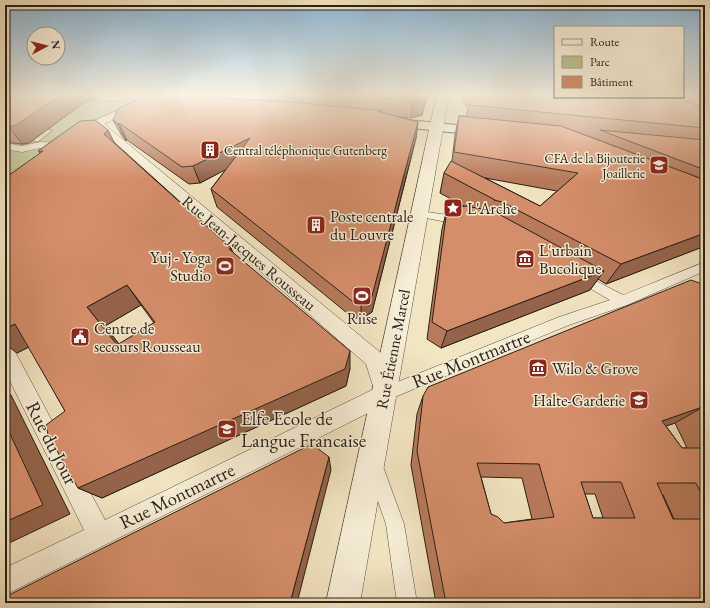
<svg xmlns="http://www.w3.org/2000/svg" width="710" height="608" viewBox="0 0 710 608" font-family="'EB Garamond',serif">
<rect width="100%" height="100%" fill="#f2e5c1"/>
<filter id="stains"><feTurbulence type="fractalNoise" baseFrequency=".005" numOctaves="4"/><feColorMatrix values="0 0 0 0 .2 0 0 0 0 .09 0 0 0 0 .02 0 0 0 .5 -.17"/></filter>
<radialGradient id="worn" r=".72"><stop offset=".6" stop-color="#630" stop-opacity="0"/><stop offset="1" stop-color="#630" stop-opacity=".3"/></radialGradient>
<!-- green -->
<path fill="#bcc492" stroke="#727254" d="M84 99 127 102 129 105 95 120 5 187V142L25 145 31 141 38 142 53 130 48 129 81 105Z"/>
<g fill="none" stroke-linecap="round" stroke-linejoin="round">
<defs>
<g id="pedestrian">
<path d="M40 142 61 143 65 146 61 149 40 148 22 152 5 149V143L22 146Z"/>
<path d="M420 211 462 217 467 221 462 225 416 216 415 214 416 212Z"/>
<path d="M705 262V271L627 305 569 325 385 401 380 399 377 394 380 389 559 317 610 300 575 280 573 277 575 274H583L623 295Z"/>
<path d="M375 458 381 461 404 524 417 603H397L386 524 366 467 369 461Z"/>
</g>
<g id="minor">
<path d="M157 94H171L104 124 381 353 395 394 392 401 5 595V568L84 530 5 371V344L12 346 105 520 374 389 366 364 102 133 96 129 88 132 82 129 98 119Z"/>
<path d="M239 94H251L276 110 275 112H267Z"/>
</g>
<path id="tertiary" d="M437 94H449L360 603H326Z"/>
<g id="secondary">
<path d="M115 94H162L176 96 177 99 171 103 121 98Z"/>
<path d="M388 118 487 128 492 129 494 132 492 135 487 136 383 125 381 122 383 119Z"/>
</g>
</defs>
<!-- pedestrian casing -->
<use href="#pedestrian" stroke="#5a5142" stroke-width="1"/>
<!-- minor casing -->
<use href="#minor" stroke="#5a5142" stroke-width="1"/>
<!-- tertiary casing -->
<use href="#tertiary" stroke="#5a5142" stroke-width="1"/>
<!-- secondary casing -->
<use href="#secondary" stroke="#282017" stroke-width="2"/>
<!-- pedestrian -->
<use href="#pedestrian" fill="#f7eed7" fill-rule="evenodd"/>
<!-- minor -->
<use href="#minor" fill="#f7eed7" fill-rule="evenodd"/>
<!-- tertiary -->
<use href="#tertiary" fill="#f7eed7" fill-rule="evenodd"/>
<!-- secondary -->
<use href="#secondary" fill="#f7eed7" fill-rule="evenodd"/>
</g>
<!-- wall -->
<g fill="#b77a5b" stroke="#282017" fill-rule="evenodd">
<path d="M5 94H104L82 104 29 143 22 144 5 142Z"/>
<path d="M146 94H225L219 98 273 101 260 94H427L422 115 411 118 399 117 418 122 416 138 372 312 361 319 352 317 217 207 211 189 226 169 200 183 189 184 127 140 126 141 122 136 113 120Z"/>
<path d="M458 94H555V97H683V94H705V246L606 284 598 279 590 290 441 348 427 339 442 229 447 209 464 206 440 193 444 173 452 161 455 135 459 116H466L468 109ZM485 178 557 191 540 206Z"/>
<path d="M115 143 231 248 233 253 350 368 346 386 102 498 78 488 65 411 29 347 17 353 40 153 38 151ZM141 305 154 323 119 344 105 326Z"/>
<path d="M705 283V603H436L411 465 417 414 423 396 703 285ZM675 423 687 448H682L666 426ZM481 477 522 478 532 519 504 523 491 514ZM585 494H595L603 518H593ZM663 495 674 519H673Z"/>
</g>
<!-- shaded-wall -->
<g fill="#95634a" stroke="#282017">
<path d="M63 94H104L82 104 29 143 22 144 9 127Z"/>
<path d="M193 94H197L202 108 190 96Z"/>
<path d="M216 94H225L218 98Z"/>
<path d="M425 94H427L422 115 411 118 413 101Z"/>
<path d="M418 122 416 138 372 312 361 319V303Z"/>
<path d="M119 123 127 140 126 141 118 124Z"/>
<path d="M108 130 118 150 104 134Z"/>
<path d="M250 138 254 155 200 183 193 166Z"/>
<path d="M705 233V246L606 284 621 264Z"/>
<path d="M231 248 238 268 229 249Z"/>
<path d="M604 271 590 290 441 348 447 331Z"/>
<path d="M127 285 141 305 105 326 133 363 117 345 87 307Z"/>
<path d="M15 324 38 342 17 353 5 344V329Z"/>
<path d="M350 351V368L346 386 102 498 78 488Z"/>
<path d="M5 391 11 395 70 514 5 545Z"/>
<path d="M705 406 675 423 635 437 662 421Z"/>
<path d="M329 457 331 470 297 603H290Z"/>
</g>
<!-- building -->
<g fill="#d58e6a" stroke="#282017" fill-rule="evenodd">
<path d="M5 94H63L16 125 9 127 5 126Z"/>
<path d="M146 94H193L190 96 305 103 383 111 379 112 418 122 372 296 361 303 352 301 211 189 250 138 193 166 182 167 119 123 118 124 113 120 118 109Z"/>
<path d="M342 94H425L424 98 413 101Z"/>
<path d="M478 94H555V97H675L705 109V128L469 105 474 99H478L476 96Z"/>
<path d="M690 94H705V100Z"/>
<path d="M459 116 561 126 705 180V233L621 264 502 202 494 200H495L444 173 451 161 540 206 578 173 454 152Z"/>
<path d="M95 120 108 130 104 134 231 248 229 249 350 351 345 369 78 488 48 435 46 425 65 411 15 324 5 329V178L43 151H38L80 121ZM127 285 155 322 117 345 87 307Z"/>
<path d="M600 130 705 140V170Z"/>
<path d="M466 206 493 211 604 271 447 331 432 322 447 209Z"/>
<path d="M691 280 705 285V406L662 421 682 448H705V501L696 483H657L673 519H705V603H446L417 451 423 396 428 387ZM477 463 539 464 554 517 504 523 498 517 491 514ZM581 482H621L635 518H593Z"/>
<path d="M5 423 43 505 5 522Z"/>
<path d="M312 444 329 457 290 603H5V597Z"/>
</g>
<!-- sky -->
<linearGradient id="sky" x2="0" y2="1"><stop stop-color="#8bb7d7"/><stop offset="0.53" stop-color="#f9f3e3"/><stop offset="1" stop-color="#f9f3e3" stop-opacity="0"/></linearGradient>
<rect width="710" height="179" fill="url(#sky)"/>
<!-- icons -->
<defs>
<symbol id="building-square" viewBox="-11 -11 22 22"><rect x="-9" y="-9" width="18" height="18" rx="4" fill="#8f2418" stroke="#f7eed7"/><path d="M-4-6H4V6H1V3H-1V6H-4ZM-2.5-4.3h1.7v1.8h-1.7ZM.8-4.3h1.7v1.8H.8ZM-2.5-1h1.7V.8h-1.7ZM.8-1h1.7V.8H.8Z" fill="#fff"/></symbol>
<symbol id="university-square" viewBox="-11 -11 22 22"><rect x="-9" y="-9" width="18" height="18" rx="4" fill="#8f2418" stroke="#f7eed7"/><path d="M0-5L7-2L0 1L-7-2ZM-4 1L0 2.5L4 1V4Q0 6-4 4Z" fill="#fff"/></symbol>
<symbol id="sight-square" viewBox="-11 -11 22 22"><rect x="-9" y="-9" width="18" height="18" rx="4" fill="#8f2418" stroke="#f7eed7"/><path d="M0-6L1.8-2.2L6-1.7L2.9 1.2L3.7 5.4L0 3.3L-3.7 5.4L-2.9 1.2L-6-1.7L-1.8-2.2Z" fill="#fff"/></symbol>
<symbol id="museum-square" viewBox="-11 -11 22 22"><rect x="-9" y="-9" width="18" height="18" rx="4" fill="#8f2418" stroke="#f7eed7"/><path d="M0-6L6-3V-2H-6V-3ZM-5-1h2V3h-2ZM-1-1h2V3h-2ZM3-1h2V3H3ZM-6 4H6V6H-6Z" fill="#fff"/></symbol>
<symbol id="stadium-square" viewBox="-11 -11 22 22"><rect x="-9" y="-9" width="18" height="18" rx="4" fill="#8f2418" stroke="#f7eed7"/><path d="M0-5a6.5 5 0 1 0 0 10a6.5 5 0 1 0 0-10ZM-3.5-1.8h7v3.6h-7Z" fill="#fff"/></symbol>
<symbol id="civic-square" viewBox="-11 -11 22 22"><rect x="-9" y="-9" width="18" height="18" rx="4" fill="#8f2418" stroke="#f7eed7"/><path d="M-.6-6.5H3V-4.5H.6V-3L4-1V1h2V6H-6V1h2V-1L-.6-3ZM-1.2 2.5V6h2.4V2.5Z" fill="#fff"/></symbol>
<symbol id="school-square" viewBox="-11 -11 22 22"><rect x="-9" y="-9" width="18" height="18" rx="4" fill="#8f2418" stroke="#f7eed7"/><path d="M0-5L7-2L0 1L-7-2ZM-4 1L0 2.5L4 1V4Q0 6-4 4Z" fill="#fff"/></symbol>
</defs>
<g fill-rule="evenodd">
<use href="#building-square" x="199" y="139" width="22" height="22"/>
<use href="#university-square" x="648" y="154" width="22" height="22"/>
<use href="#sight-square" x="442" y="197" width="22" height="22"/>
<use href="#building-square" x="305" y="214" width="22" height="22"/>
<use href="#museum-square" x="514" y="248" width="22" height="22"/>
<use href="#stadium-square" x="214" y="255" width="22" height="22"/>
<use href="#stadium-square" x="351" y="285" width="22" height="22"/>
<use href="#civic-square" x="69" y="326" width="22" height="22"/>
<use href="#museum-square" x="527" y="357" width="22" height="22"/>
<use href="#school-square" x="628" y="389" width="22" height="22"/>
<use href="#university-square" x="216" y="418" width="22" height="22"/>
</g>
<g text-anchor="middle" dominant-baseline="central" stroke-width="3" stroke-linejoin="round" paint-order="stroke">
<!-- far-poi labels -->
<g font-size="13" fill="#282017" stroke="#f7eed7" text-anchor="start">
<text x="224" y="150">Central téléphonique Gutenberg</text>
<text x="645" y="158" text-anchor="end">CFA de la Bijouterie<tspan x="645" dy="15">Joaillerie</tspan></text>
</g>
<!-- poi labels -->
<g font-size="16" fill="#282017" stroke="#f7eed7" text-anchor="start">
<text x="467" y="208">L'Arche</text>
<text x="330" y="216">Poste centrale<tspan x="330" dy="18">du Louvre</tspan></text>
<text x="539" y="250">L'urbain<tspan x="539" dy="18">Bucolique</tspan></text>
<text x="211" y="257" text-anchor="end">Yuj - Yoga<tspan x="211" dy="18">Studio</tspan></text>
<text x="362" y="318" text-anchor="middle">Riise</text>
<text x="94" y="328">Centre de<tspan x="94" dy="18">secours Rousseau</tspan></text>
<text x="552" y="368">Wilo &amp; Grove</text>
<text x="625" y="400" text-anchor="end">Halte-Garderie</text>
</g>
<!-- street labels -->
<g font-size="16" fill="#282017" stroke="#f7eed7">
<text transform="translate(249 253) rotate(40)">Rue Jean-Jacques Rousseau</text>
<text transform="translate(393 349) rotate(-79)">Rue Étienne Marcel</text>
</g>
<!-- near-street labels -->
<g font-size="19" fill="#282017" stroke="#f7eed7">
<text transform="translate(471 359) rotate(-22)">Rue Montmartre</text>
<text transform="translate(52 443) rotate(63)">Rue du Jour</text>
<text transform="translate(177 496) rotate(-26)">Rue Montmartre</text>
</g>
<!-- near-poi labels -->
<g font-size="19" fill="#282017" stroke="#f7eed7" text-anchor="start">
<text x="241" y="418">Elfe Ecole de<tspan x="241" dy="22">Langue Francaise</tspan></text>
</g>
</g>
<!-- margin -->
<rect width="710" height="608" fill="none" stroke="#f2e5c1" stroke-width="20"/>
<rect x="6" y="6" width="698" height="596" fill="none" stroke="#282017" stroke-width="2"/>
<rect x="10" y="10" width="690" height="588" fill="none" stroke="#282017"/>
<!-- legend -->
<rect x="554" y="26" width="130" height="72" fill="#f7eed7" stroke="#a49c8a"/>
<rect x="562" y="39" width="20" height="6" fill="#f7eed7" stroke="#a49c8a"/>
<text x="590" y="46" font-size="12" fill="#282017">Route</text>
<rect x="562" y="56" width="20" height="12" fill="#bcc492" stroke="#a49c8a"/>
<text x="590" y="66" font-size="12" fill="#282017">Parc</text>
<rect x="562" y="76" width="20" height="12" fill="#d58e6a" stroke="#a49c8a"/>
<text x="590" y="86" font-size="12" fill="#282017">Bâtiment</text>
<!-- north arrow -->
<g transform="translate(46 46) rotate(83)"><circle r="19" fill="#f7eed7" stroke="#a49c8a"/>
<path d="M0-3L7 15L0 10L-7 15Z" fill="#8f2418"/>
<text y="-6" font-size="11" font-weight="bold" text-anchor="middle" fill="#282017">N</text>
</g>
<rect width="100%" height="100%" filter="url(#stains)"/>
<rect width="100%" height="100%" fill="url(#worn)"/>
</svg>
